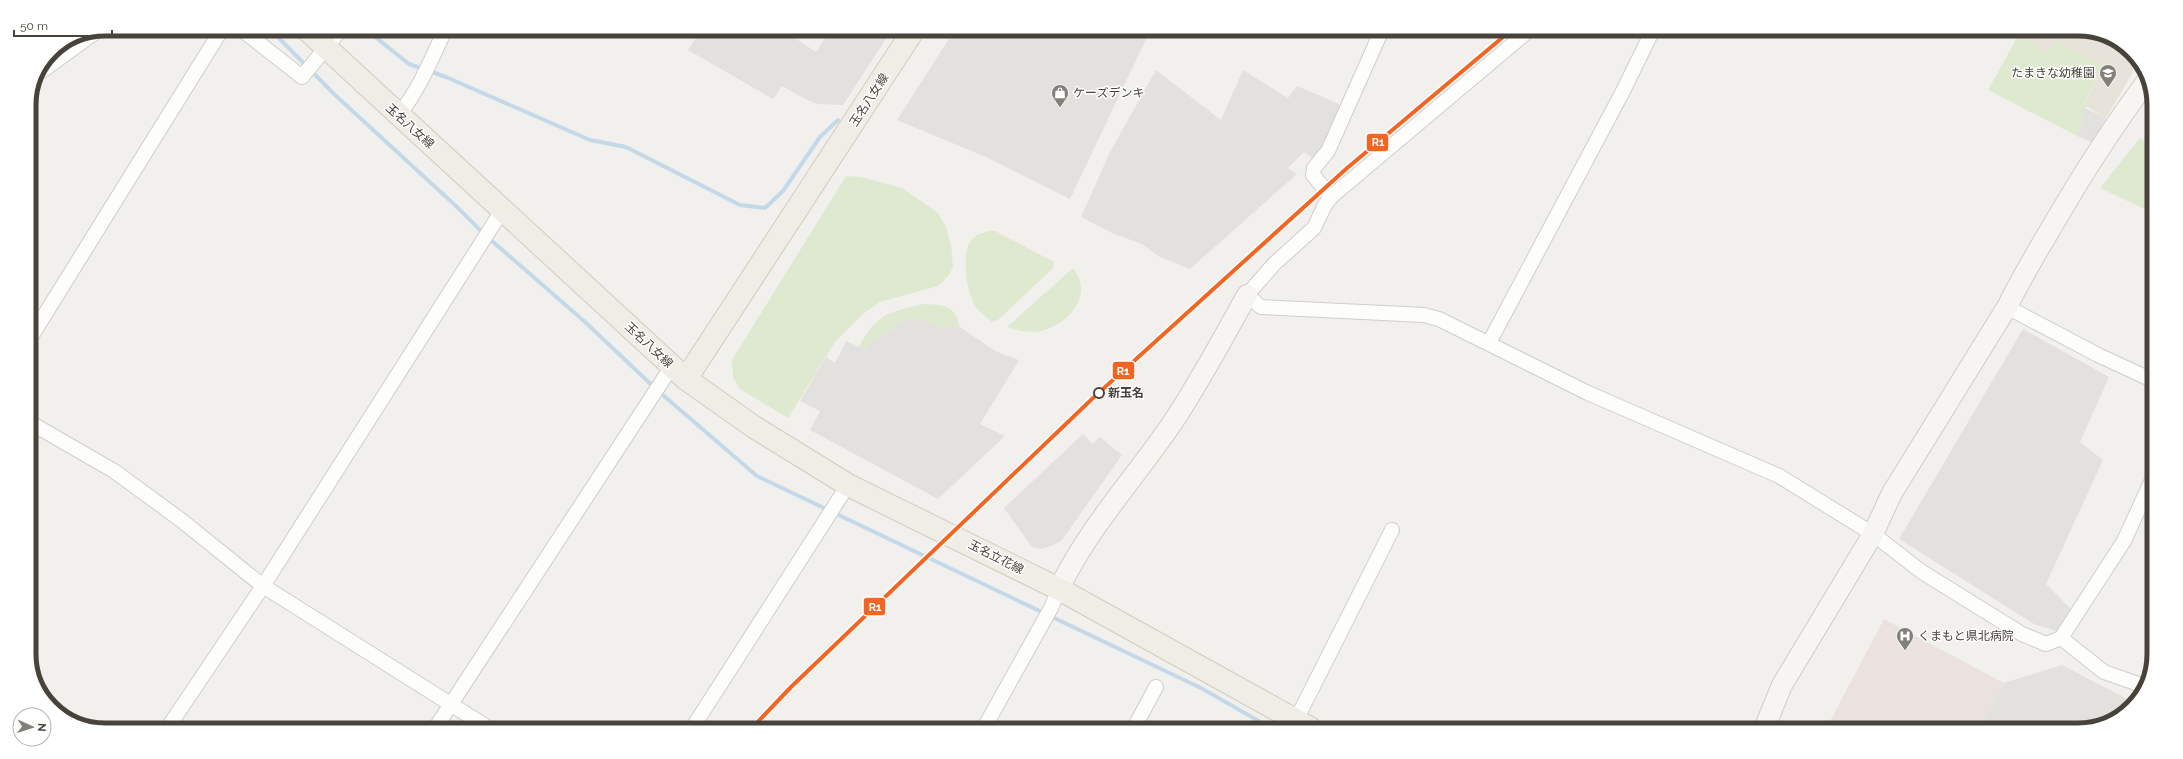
<svg xmlns="http://www.w3.org/2000/svg" width="2183" height="759" viewBox="0 0 2183 759" font-family="Raleway,'Noto Sans JP',sans-serif">
<rect width="100%" height="100%" fill="#f2f0ed"/>
<!-- education -->
<path fill="#e7e3da" d="M2020 33H2102L2118 44 2117 46 2129 56 2133 72 2106 118 2084 105 2104 65 2055 40 2048 53 2019 34Z"/>
<!-- medical -->
<path fill="#ebe2df" d="M1884 619 2004 683 1979 730 1826 729Z"/>
<!-- green -->
<g fill="#dee9d0">
<path d="M2019 34 2048 53 2055 40 2104 65 2084 104 2087 106 2085 108 2084 118 2077 136 1988 90Z"/>
<path d="M2140 138 2154 146 2153 213 2100 188Z"/>
<path d="M846 176 861 177 902 188 938 213 946 227 951 245 953 267 949 275 938 286 880 302 863 314 835 342 788 418 740 389 733 377 732 360Z"/>
<path d="M988 231H995L1054 262 1053 268 998 320 992 322C987 318 980 312 976 307 966 293 960 251 973 238 977 234 983 233 988 231Z"/>
<path d="M1073 268C1096 296 1065 329 1034 332 1025 332 1015 330 1007 327Z"/>
<path d="M924 304C943 305 956 305 959 326L939 328 922 319H905L886 334 871 341 866 351 859 347C877 313 889 312 924 304Z"/>
</g>
<!-- parking -->
<g fill="#e3e1de">
<path d="M701 30H783L816 52 830 30 891 31 843 105 818 104 805 99 782 86 773 99 688 50Z"/>
<path d="M954 31H1150L1070 199 986 157 897 120Z"/>
<path d="M1156 70 1221 120 1243 70 1288 98 1297 86 1341 105 1318 162 1304 152 1288 168 1297 174 1190 269 1158 256 1142 244 1114 234 1081 217 1110 152Z"/>
<path d="M2085 108 2106 118 2093 143 2077 136 2084 118 2082 113Z"/>
<path d="M905 319H922L940 328 959 326 995 351 1019 360 980 424 1005 436 938 499 810 430 820 411 800 401 826 357 835 363 846 341 866 350 871 341 886 334Z"/>
<path d="M2023 329 2109 377 2080 442 2103 460 2046 584 2076 614 2063 633 2034 624 1899 539Z"/>
<path d="M1083 434 1093 444 1100 437 1122 455 1062 540 1052 546 1041 549 1032 547 1004 508Z"/>
<path d="M2062 665 2133 702 2124 714 2079 730H1979L2004 683Z"/>
</g>
<g fill="none" stroke-linecap="round" stroke-linejoin="round">
<!-- stream -->
<g stroke="#c3d9ea" stroke-width="4">
<path d="M270 29 334 94 457 207 484 234 584 321 657 390 757 476 1201 688 1271 728"/>
<path d="M370 30 374 36 409 64 446 77 590 140 626 147 740 205 765 208 783 191 820 137 838 120"/>
</g>
<defs>
<g id="street">
<path d="M241 29 302 77 341 29"/>
<path d="M1527 32 1331 197 1325 205 1314 228 1274 264 1247 295 1261 307 1424 315 1439 319 1588 393 1779 476 1873 534 1922 572 2022 634 2046 644 2061 638 2124 541 2151 482"/>
<path d="M42 71 97 31"/>
<path d="M398 116C419 90 431 60 445 30"/>
<path d="M1331 197 1313 175 1314 168 1328 151 1381 32"/>
<path d="M2007 307 2098 355 2152 380"/>
<path d="M29 340 222 29"/>
<path d="M1489 343 1622 93 1652 32"/>
<path d="M29 422 114 471 181 520 263 586 487 727"/>
<path d="M2061 638 2104 672 2144 686"/>
<path d="M169 726 263 586 503 209"/>
<path d="M1293 726 1392 530"/>
<path d="M436 727 672 366"/>
<path d="M693 727 848 485"/>
<path d="M984 728 1051 608 1059 589"/>
<path d="M1134 728 1156 687"/>
</g>
<g id="secondary">
<path d="M1059 589C1089 526 1137 476 1175 419 1201 379 1224 337 1247 295"/>
<path d="M1764 729 1782 685 1873 534 1892 493 2007 307C2020 281 2035 255 2050 230 2080 178 2111 129 2147 81"/>
</g>
<g id="primary">
<path d="M306 29 686 379 754 427 848 485 1059 589 1310 728"/>
<path d="M686 379 913 31"/>
</g>
</defs>
<!-- street casing -->
<use href="#street" stroke="#d0ceca" stroke-width="16"/>
<!-- secondary casing -->
<use href="#secondary" stroke="#d0cdc5" stroke-width="22"/>
<!-- primary casing -->
<use href="#primary" stroke="#d2ccbd" stroke-width="24"/>
<!-- street -->
<use href="#street" stroke="#fdfdfc" stroke-width="14"/>
<!-- secondary -->
<use href="#secondary" stroke="#f6f5f1" stroke-width="20"/>
<!-- primary -->
<use href="#primary" stroke="#f0ede6" stroke-width="22"/>
<defs>
<path id="rail-1" d="M753 727 791 687 1092 399 1346 169 1509 32"/>
</defs>
<!-- rail-1 casing -->
<use href="#rail-1" stroke="#fff" stroke-width="7"/>
<!-- rail-1 -->
<use href="#rail-1" stroke="#f26522" stroke-width="4"/>
</g>
<!-- icons -->
<defs>
<symbol id="school-pin" viewBox="-11 -11 22 30"><path d="M0 17L-7.5 6A9.5 9.5 0 1 1 7.5 6Z" fill="#837f79" stroke="#fff"/><path d="M0-5L7-2L0 1L-7-2ZM-4 1L0 2.5L4 1V4Q0 6-4 4Z" fill="#fff"/></symbol>
<symbol id="shop-pin" viewBox="-11 -11 22 30"><path d="M0 17L-7.5 6A9.5 9.5 0 1 1 7.5 6Z" fill="#837f79" stroke="#fff"/><path d="M-5-2.5h2.3a2.7 3.5 0 0 1 5.4 0H5L5.5 6h-11ZM-1.5-2.5h3a1.5 2.3 0 0 0-3 0Z" fill="#fff"/></symbol>
<symbol id="hospital-pin" viewBox="-11 -11 22 30"><path d="M0 17L-7.5 6A9.5 9.5 0 1 1 7.5 6Z" fill="#837f79" stroke="#fff"/><path d="M-5-5h3v3.5h4V-5h3V5h-3V1.5h-4V5h-3Z" fill="#fff"/></symbol>
</defs>
<g fill-rule="evenodd">
<use href="#school-pin" x="2098" y="63" width="20" height="27"/>
<use href="#shop-pin" x="1050" y="83" width="20" height="27"/>
<use href="#hospital-pin" x="1895" y="626" width="20" height="27"/>
</g>
<!-- markers -->
<circle fill="#fff" stroke="#47423a" stroke-width="2" cx="1099" cy="393" r="5"/>
<g text-anchor="middle" dominant-baseline="central" stroke-width="3" stroke-linejoin="round" paint-order="stroke">
<!-- poi labels -->
<g font-size="12" fill="#47423a" stroke="#fff" text-anchor="start">
<text x="2095" y="73" text-anchor="end">たまきな幼稚園</text>
<text x="1073" y="93">ケーズデンキ</text>
<text x="1918" y="636">くまもと県北病院</text>
</g>
<!-- street labels -->
<g font-size="12" fill="#47423a" stroke="#fff">
<text transform="translate(869 100) rotate(-57)">玉名八女線</text>
<text transform="translate(410 126) rotate(42)">玉名八女線</text>
<text transform="translate(649 345) rotate(43)">玉名八女線</text>
<text transform="translate(996 557) rotate(27)">玉名立花線</text>
</g>
<!-- stop labels -->
<g font-size="12" font-weight="bold" fill="#47423a" stroke="#fff" text-anchor="start">
<text x="1108" y="393">新玉名</text>
</g>
</g>
<!-- crop -->
<path d="M0 0H2183V759H0ZM105 36H2078A69 69 0 0 1 2147 105V654A69 69 0 0 1 2078 723H105A69 69 0 0 1 36 654V105A69 69 0 0 1 105 36Z" fill="#fff" fill-rule="evenodd"/>
<path fill="none" stroke="#47423a" stroke-width="5" d="M105 36H2078A69 69 0 0 1 2147 105V654A69 69 0 0 1 2078 723H105A69 69 0 0 1 36 654V105A69 69 0 0 1 105 36Z"/>
<g stroke="#fff" stroke-width="1.5">
<rect x="1366" y="133" width="23" height="19" rx="4" fill="#f26522"/>
<rect x="1112" y="361" width="23" height="19" rx="4" fill="#f26522"/>
<rect x="863" y="597" width="23" height="19" rx="4" fill="#f26522"/>
</g>
<g font-size="11" text-anchor="middle" font-weight="bold" fill="#fff">
<text x="1378" y="146">R1</text>
<text x="1123" y="375">R1</text>
<text x="875" y="611">R1</text>
</g>
<!-- north arrow -->
<g transform="translate(32 727) rotate(93)"><circle r="19" fill="#ffffff" stroke="#b5b3b0"/>
<path d="M0-3L7 15L0 10L-7 15Z" fill="#837f79"/>
<text y="-6" font-size="11" font-weight="bold" text-anchor="middle" fill="#47423a">N</text>
</g>
<!-- scale -->
<path d="M14 30v6h98v-6" fill="none" stroke="#47423a" stroke-width="2"/>
<text x="20" y="30" font-size="12" fill="#47423a" stroke="#ffffff" stroke-width="3" paint-order="stroke">50 m</text>
</svg>
